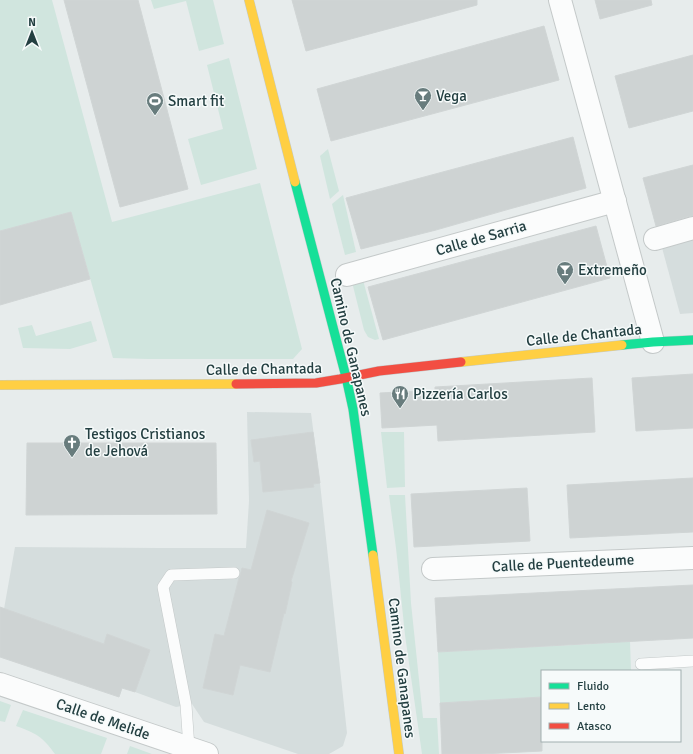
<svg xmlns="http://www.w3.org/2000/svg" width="693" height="754" viewBox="0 0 693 754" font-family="Signika,sans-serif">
<rect width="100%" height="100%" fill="#e7ecec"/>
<!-- built -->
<g fill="#d5dddd">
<path d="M693 235V313L680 314 661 244Z"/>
<path d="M247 412 311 413 320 483 347 733 343 746 329 754H298L204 722 192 704 176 707 135 692 150 650 107 634 104 644 4 609 15 547 159 548H246L249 501Z"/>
</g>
<!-- green -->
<g fill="#d0e5de">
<path d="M0 0H52L112 222 260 183 302 349 293 359H148L113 358 71 212 0 231Z"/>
<path d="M151 0H213L224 44 199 51 186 1 154 9Z"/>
<path d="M229 58 257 169 201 185 188 139 223 129 207 65Z"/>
<path d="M328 149 339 191 330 199 320 156Z"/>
<path d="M343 195 356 252 345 255 332 204Z"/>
<path d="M363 280 379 339 375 340 368 337 364 330 352 282Z"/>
<path d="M91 321 97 341 70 349 23 348 18 328 32 325 36 336Z"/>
<path d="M381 432H404L405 487 387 488Z"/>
<path d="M389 495H405L411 603 423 718H437L439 754H422L405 635 396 548Z"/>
<path d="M630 641 631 671H542V697L440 703 438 652 592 644Z"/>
<path d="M0 701 11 705 5 722 0 721Z"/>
<path d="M23 710 107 738 101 754H55C43 737 36 733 16 726Z"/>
<path d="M130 746 152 754H127Z"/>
</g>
<!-- building -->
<g fill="#ced3d3" stroke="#d0d5d5">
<path d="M64 0H138L188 189 120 207Z"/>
<path d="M292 0H477V5L306 51Z"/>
<path d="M595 0H651L652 5 600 19Z"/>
<path d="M544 26 559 80 331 141 317 89Z"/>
<path d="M693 55V111L629 128 615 76Z"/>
<path d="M573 137 586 188 513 208 436 230 361 249 346 198Z"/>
<path d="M693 165V216H690L656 226 643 178Z"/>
<path d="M71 212 90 279 0 305V231Z"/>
<path d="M596 226 610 278 383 340 368 287Z"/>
<path d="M693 374V428L636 431 632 378Z"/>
<path d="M592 378 595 432 438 441 437 425 382 428 380 393 435 390V387Z"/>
<path d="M313 432 320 483 313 484 314 487 263 492 260 461 254 462 251 440Z"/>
<path d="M27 443H216L217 514 26 515Z"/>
<path d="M693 478V532L570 538 567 485Z"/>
<path d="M527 488 530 541 414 547 411 494Z"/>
<path d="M267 510 309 523 291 581 292 582 285 614 284 613 270 672 240 665 233 695 203 688 215 634 224 636 239 578 240 576 242 568 251 570Z"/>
<path d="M693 585V638L438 652 435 598Z"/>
<path d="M0 607 104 644 107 634 150 650 135 692 122 688 119 697 0 657Z"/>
<path d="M542 697V751L482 754H442L440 703Z"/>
</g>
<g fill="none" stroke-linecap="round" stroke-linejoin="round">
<defs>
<g id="lane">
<path d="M641 664 693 661"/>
<path d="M189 748 186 705 163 587 171 575 234 573"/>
</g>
<g id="street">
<path d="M560 0 653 342"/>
<path d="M655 239 693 228"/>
<path d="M347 275 615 201"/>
<path d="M433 569 693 558"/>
<path d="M0 684 207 754"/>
</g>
<g id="fast">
<path d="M295 182 346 377 353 409 373 555"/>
<path d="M622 345 653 342 693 340"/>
</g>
<g id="slow">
<path d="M249 0 295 182"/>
<path d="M461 362 622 345"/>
<path d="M0 385 236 384"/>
<path d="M373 555 399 754"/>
</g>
<path id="jam" d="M236 384 316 383 340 379 379 371 461 362"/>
</defs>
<!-- lane casing -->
<use href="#lane" stroke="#c4c9c9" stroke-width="12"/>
<!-- street casing -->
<use href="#street" stroke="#c4c9c9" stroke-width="24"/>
<!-- fast casing -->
<use href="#fast" stroke="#c2caca" stroke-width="10"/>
<!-- slow casing -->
<use href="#slow" stroke="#c2caca" stroke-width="10"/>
<!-- jam casing -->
<use href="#jam" stroke="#c2caca" stroke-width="10"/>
<!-- lane -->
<use href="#lane" stroke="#fbfcfc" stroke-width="11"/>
<!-- street -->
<use href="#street" stroke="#fbfcfc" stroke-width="22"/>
<!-- fast -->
<use href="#fast" stroke="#16e098" stroke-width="9"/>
<!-- slow -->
<use href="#slow" stroke="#ffcf43" stroke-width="9"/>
<!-- jam -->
<use href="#jam" stroke="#f24e42" stroke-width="9"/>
</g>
<!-- icons -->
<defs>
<symbol id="bar-pin" viewBox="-11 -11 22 30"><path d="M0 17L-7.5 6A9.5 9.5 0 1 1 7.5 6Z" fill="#687c7d" stroke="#f6fafa"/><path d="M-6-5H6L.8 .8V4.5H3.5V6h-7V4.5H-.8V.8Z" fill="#fff"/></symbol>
<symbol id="stadium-pin" viewBox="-11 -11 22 30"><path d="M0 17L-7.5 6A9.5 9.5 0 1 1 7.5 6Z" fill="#687c7d" stroke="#f6fafa"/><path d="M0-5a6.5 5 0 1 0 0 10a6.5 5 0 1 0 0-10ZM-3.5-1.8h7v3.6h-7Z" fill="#fff"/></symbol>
<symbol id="restaurant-pin" viewBox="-11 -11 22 30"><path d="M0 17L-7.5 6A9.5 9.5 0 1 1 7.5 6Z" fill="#687c7d" stroke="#f6fafa"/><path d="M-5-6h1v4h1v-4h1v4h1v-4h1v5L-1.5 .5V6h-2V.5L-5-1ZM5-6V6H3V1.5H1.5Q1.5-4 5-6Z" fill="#fff"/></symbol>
<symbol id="church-pin" viewBox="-11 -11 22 30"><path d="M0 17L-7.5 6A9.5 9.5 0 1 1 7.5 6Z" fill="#687c7d" stroke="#f6fafa"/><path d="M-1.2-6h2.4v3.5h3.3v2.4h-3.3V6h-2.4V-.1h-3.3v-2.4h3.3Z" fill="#fff"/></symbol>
</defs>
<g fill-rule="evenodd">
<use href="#bar-pin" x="413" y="86" width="20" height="27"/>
<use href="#stadium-pin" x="145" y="91" width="20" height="27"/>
<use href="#bar-pin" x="555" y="260" width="20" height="27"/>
<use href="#restaurant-pin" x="390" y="384" width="20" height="27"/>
<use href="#church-pin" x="62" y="433" width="20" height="27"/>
</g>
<g text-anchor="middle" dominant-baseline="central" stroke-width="3" stroke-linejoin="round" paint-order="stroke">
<!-- poi labels -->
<g font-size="15" fill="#233f41" stroke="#f6fafa" text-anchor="start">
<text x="436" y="96">Vega</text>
<text x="168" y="101">Smart fit</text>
<text x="578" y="270">Extremeño</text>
<text x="413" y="394">Pizzería Carlos</text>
<text x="85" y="434">Testigos Cristianos<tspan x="85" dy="17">de Jehová</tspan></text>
</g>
<!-- street labels -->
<g font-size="15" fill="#233f41" stroke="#f6fafa">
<text transform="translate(481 238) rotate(-16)">Calle de Sarria</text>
<text transform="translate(584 335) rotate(-6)">Calle de Chantada</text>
<text transform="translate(351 347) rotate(77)">Camino de Ganapanes</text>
<text transform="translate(264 369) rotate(-1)">Calle de Chantada</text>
<text transform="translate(563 563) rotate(-3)">Calle de Puentedeume</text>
<text transform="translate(402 668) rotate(83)">Camino de Ganapanes</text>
<text transform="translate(103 719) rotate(19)">Calle de Melide</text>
</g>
</g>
<!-- legend -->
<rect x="541" y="670" width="140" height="72" fill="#f6fafa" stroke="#a2afb0"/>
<rect x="549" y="683" width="20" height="6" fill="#16e098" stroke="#a2afb0"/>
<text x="577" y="690" font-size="12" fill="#233f41">Fluido</text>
<rect x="549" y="703" width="20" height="6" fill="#ffcf43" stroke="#a2afb0"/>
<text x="577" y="710" font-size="12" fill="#233f41">Lento</text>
<rect x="549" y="723" width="20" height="6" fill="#f24e42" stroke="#a2afb0"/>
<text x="577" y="730" font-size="12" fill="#233f41">Atasco</text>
<!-- north arrow -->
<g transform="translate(32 32)" stroke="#f6fafa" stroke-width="3" paint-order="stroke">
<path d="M0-3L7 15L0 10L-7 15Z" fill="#233f41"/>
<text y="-6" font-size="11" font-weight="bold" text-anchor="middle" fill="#233f41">N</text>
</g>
</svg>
